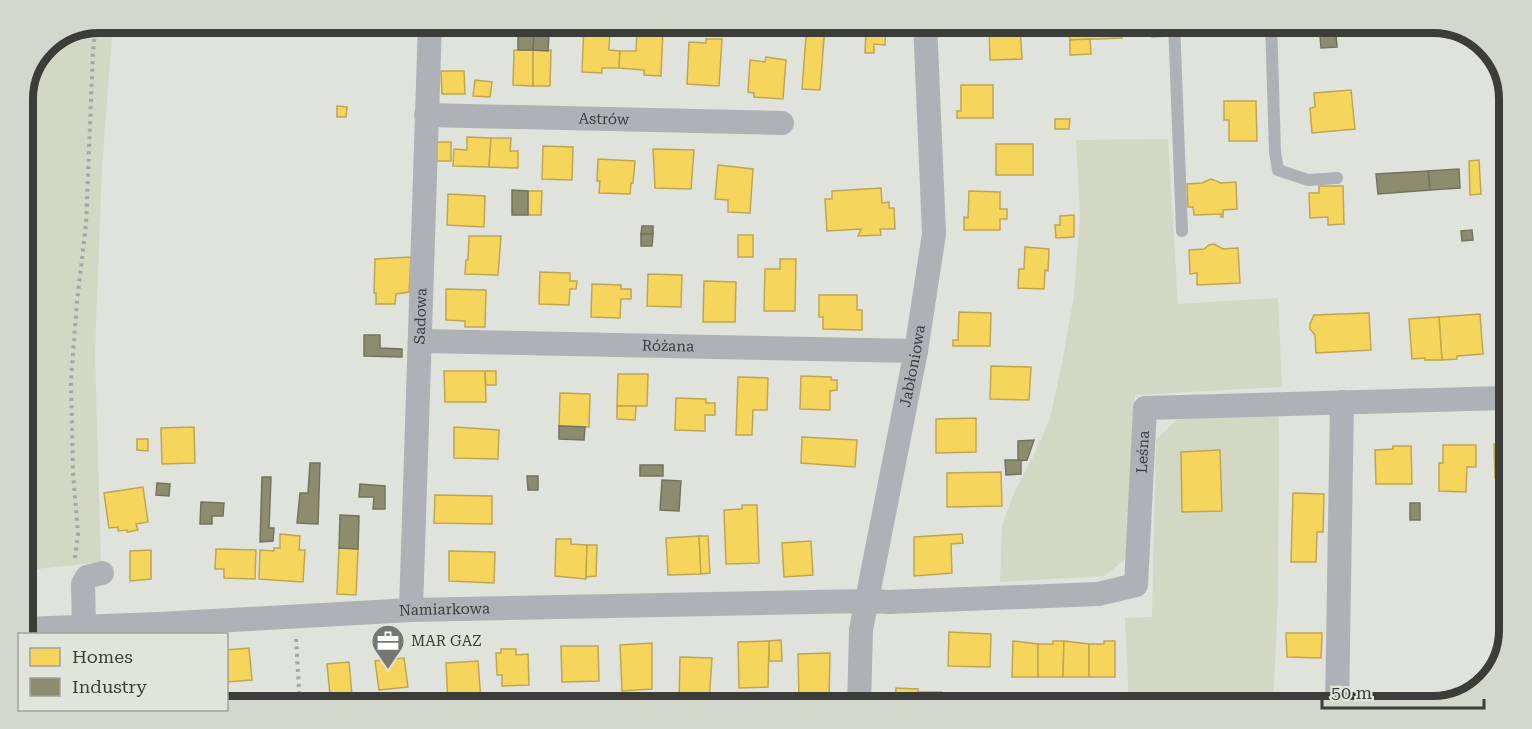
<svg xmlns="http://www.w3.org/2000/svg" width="1532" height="729" viewBox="0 0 1532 729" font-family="'Roboto Serif',serif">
<rect width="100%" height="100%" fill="#e0e2dc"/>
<!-- green -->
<g fill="#d2d8c3">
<path d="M99 23H113L102 167 95 353 101 562 27 570 23 455V314L40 57 45 45Z"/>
<path d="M1168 139 1178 304 1278 298 1282 387 1135 395 1129 556 1104 576 1000 582 1002 526 1014 493 1037 449 1050 418 1062 363 1074 296 1080 216 1076 140Z"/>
<path d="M1279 411 1278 597 1273 706H1129L1125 618 1152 617 1156 440 1182 415Z"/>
</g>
<!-- homes -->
<g fill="#f6d55c" stroke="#bea751" stroke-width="1.5">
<path d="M849 22H886L885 45 874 44V53H865L866 32 849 31Z"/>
<path d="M1038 22H1069V28L1038 29Z"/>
<path d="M1069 22H1122V38L1070 40Z"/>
<path d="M1152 22H1166L1167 36 1152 37Z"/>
<path d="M584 24 610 25 609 50 620 51 619 68H602V73L582 72Z"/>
<path d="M807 24 825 25 820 90 802 89Z"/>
<path d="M1020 25 1022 59 990 60 989 27Z"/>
<path d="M637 27 663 28 661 76 644 75V70L619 68 620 51H636Z"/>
<path d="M706 39H722L719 86 687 84 689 42 706 43Z"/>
<path d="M1090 39 1091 54 1070 55V40Z"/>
<path d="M514 50H533V86L513 85Z"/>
<path d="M533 50H551L550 86H533Z"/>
<path d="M766 57 786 60 783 99 754 97V93L748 92 750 60 765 62Z"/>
<path d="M441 71H464L465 94H442Z"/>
<path d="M475 80 492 82 490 97 473 96Z"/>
<path d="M961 85H993V118H957V111H961Z"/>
<path d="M1351 90 1355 129 1312 133 1310 108 1315 107 1314 93Z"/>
<path d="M1224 101H1256L1257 141H1229V120H1224Z"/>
<path d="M337 106 347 107 346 117H337Z"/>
<path d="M1055 119H1070L1069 129H1055Z"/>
<path d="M467 137 491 138 489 167 453 166 454 149 467 150Z"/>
<path d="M491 138H511L510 151H518V168L489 167Z"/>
<rect x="437" y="142" width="14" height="19"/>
<rect x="996" y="144" width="37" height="31"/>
<path d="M543 146 573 147 572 180 542 179Z"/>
<path d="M653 149 694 150 691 189 655 188Z"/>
<path d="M598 159 635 161 633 183H631L630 194 599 193 600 181H597Z"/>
<path d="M1479 160 1481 194 1470 195 1469 161Z"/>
<path d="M718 165 753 169 750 213 728 212V200L715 199Z"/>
<path d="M1211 179 1221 183 1236 182 1237 209 1223 210V217H1221V214L1194 215 1193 207H1188L1187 184 1202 183Z"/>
<path d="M1319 186H1343L1344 224 1328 225V217L1310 218 1309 193H1319Z"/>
<path d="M881 188 882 203 889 202V208H894L895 229H880L881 235 858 236 861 229 827 231 825 199H832V191Z"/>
<path d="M528 191H542L541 215H528Z"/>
<path d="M969 191 1000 192V209H1007V219H1000V230H964V217L968 218Z"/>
<path d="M448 194 485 196 484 227 447 225Z"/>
<path d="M1074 215V237L1056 238 1055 225H1060V216Z"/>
<rect x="738" y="235" width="15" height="22"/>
<path d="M469 236H501L498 275 465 274 466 260H468Z"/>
<path d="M1214 244 1223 249 1238 248 1240 283 1197 285V273L1190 274 1189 250 1204 249 1209 245Z"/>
<path d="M1025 247 1049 249 1048 271 1045 270 1044 289 1018 288 1019 269H1024Z"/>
<path d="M411 257 409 292 396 294 395 304H376V293H374L375 259Z"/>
<path d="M780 259H796L795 311H764L765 269H780Z"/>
<path d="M540 272 570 273V281H577L576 289H570L569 305 539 304Z"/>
<path d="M648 274 682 275 681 307 647 306Z"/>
<path d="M704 281 736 282 735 322H703Z"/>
<path d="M592 284 621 285V289H631V299H621L620 318 591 317Z"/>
<path d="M446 289 486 290 485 327H465V321L446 320Z"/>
<path d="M819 295H857V310H862V330L823 329V317H819Z"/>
<path d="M959 312 991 313 990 346H953V340H958Z"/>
<path d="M1369 313 1371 350 1316 353 1315 335 1310 329V324L1314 315Z"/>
<path d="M1480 314 1483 354 1457 356V359L1442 360 1439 317Z"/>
<path d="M1439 317 1442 360H1425V358L1412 359 1409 319Z"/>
<path d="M1499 321H1506V356L1502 357Z"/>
<path d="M991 366 1031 367 1029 400 990 399Z"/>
<path d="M444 371H485L486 402H445Z"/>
<path d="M485 371H496V385H486Z"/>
<path d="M618 374H648L647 406H617Z"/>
<path d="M801 376 831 377V380H837V390L830 391V410L800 409Z"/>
<path d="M738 377 768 378 767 410H753L752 435H736Z"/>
<path d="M560 393 590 394 589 427 559 426Z"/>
<path d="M676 398 706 399V403H715V415H705V431L675 430Z"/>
<path d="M617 406H636L635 420 617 419Z"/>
<path d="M976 418V452L936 453V419Z"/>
<path d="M194 427 195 463 162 464 161 428Z"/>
<path d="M454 427 499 430 498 459 454 458Z"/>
<path d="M802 437 857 440 855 467 801 463Z"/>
<path d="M137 439H148V451L137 450Z"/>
<path d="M1494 444H1505L1504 478H1495Z"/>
<path d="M1443 445H1476V467H1467L1466 492 1439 491V463H1443Z"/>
<path d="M1393 446H1411L1412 484H1376L1375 450 1393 449Z"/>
<path d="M1220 450 1222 511 1182 512 1181 452Z"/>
<path d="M1001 472 1002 506 947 507V473Z"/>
<path d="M143 487 148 522 136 524 138 530 127 532V530L118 531V527L109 528 104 493Z"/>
<path d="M1293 493 1324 494 1323 532H1317L1316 562H1291Z"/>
<path d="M435 495 492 496V524L434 523Z"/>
<path d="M742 505H757L759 563 726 564 724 510 742 509Z"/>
<path d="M280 534 300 536 299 550H305L303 582 259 579 260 550 274 551V548H280Z"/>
<path d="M962 534 963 543 951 544 952 573 914 576V537Z"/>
<path d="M699 536 701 574 668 575 666 538Z"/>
<path d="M699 536H708L710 573 701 574Z"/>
<path d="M556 539H571V544L587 545 586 579 555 576Z"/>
<path d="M811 541 813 575 784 577 782 543Z"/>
<path d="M587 545H597L596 576 586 577Z"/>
<path d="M339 548 358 549 356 595 337 594Z"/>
<path d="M216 549 256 550 255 579 224 578V569H215Z"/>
<path d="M151 550V579L130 581V551Z"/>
<path d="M449 551 495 552 494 583 449 581Z"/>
<path d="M949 632 991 634 990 667 948 666Z"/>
<path d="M1286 633H1322L1321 658 1287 657Z"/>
<path d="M781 640 782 661H769V641Z"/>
<path d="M769 641 768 687 739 688 738 642Z"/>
<path d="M1013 641 1038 644V677H1012Z"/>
<path d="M1053 641H1064L1063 677H1038V644H1053Z"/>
<path d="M1064 641 1089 644V677H1063Z"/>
<path d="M1104 641H1115V677H1089V644H1104Z"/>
<path d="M652 643V689L622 691 620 645Z"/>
<path d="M561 646H598L599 681 562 682Z"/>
<path d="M249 648 252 680 226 682V650Z"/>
<path d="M501 649H516V655L528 654 529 685 502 686V675H497L496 653H501Z"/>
<path d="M830 653 829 699 799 700 798 654Z"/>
<path d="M680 657 712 658 709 703H679Z"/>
<path d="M404 658 408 687 379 690 375 661Z"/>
<path d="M478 661 481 701 448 703 446 663Z"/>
<path d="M349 662 353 706H331L327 664Z"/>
<path d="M896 688 918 689V692H942V706H895Z"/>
</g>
<!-- industry -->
<g fill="#8c8c6e" stroke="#74745e" stroke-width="1.5">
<path d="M237 22H251V36L237 35Z"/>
<path d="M1319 22H1335L1337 47 1321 48Z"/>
<path d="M518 34H534L533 50H518Z"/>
<path d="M534 35H549L548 51 533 50Z"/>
<path d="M1459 169 1460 188 1430 190 1428 171Z"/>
<path d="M1428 171 1430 190 1378 194 1376 174Z"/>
<path d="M512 190 528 191V215H512Z"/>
<path d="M642 226H653V234H641Z"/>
<path d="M1472 230 1473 240 1462 241 1461 231Z"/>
<path d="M641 234H653L652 246H641Z"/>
<path d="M364 335H380V348L402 349V357L364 356Z"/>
<path d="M559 426 585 427 584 440 559 439Z"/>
<path d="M1034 440 1027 460 1018 461V441Z"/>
<path d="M1005 460H1021V474L1006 475Z"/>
<path d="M310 463H320L318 524 297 523 300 493H308Z"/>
<rect x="640" y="465" width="23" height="11"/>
<path d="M527 476H538V490H528Z"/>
<path d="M262 477H271L269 528H274L273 541 260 542Z"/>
<path d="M662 480 681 481 679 511 660 510Z"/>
<path d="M157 483 170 484 169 496 156 495Z"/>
<path d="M360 484 385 486V509H373L374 497H359Z"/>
<path d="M201 502 224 503 223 516H212V524H200Z"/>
<rect x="1410" y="503" width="10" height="17"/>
<path d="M340 515 359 516 358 549 339 548Z"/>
</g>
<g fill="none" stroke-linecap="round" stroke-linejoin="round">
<!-- path -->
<g stroke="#a4a6a8" stroke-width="4" stroke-dasharray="3 4.5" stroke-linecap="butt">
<path d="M75 558 78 534 73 472 71 381 77 302 86 224 93 51 96 24"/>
<path d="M296 639 300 706"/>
</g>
<!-- lane -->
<g stroke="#aeb2b7" stroke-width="12">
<path d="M1174 22 1182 231"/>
<path d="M1271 22 1275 152 1278 170 1308 180 1337 178"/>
</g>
<!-- street -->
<g stroke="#aeb2b7" stroke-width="24">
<path id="s1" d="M426 115 782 123"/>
<path id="s2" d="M420 341 916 351"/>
<path id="s3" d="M411 610 430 22"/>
<path d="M84 626 83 584 87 577 102 573"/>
<path id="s4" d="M23 629 159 624 411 610 866 601 889 602 1098 594 1136 585 1145 408 1505 398"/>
<path id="s5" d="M859 706 861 630 916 351 934 234 925 22"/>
<path d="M1337 706 1342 402"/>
</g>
</g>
<!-- icons -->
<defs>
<symbol id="office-pin" viewBox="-11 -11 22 30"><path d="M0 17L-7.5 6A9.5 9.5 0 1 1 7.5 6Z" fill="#757771" stroke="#e1e5d9"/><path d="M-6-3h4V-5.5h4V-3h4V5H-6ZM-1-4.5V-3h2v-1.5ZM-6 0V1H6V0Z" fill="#fff"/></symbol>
</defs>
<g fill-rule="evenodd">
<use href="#office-pin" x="369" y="622" width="38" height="52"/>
</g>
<g text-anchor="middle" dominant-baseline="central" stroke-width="6" stroke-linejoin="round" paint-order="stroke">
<!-- street labels -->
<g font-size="15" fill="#3c3d38" stroke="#e1e5d9">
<text stroke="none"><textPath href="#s1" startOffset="178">Astrów</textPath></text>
<text stroke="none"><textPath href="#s3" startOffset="294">Sadowa</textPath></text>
<text stroke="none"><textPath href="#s2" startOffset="248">Różana</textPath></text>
<text stroke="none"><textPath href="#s5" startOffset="345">Jabłoniowa</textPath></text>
<text stroke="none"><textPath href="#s4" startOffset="1248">Leśna</textPath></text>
<text stroke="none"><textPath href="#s4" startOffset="422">Namiarkowa</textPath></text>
</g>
<!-- poi labels -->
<g font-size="15" fill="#3c3d38" stroke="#e1e5d9" text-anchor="start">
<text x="411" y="641">MAR GAZ</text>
</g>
</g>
<!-- crop -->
<path d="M0 0H1532V729H0ZM99 33H1433A66 66 0 0 1 1499 99V630A66 66 0 0 1 1433 696H99A66 66 0 0 1 33 630V99A66 66 0 0 1 99 33Z" fill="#d4d8cc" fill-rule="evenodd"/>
<path fill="none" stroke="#3c3d38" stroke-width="8" d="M99 33H1433A66 66 0 0 1 1499 99V630A66 66 0 0 1 1433 696H99A66 66 0 0 1 33 630V99A66 66 0 0 1 99 33Z"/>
<!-- legend -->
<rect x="18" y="633" width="210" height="78" fill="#e1e5d9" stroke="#9fa299" stroke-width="1.5"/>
<rect x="30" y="648" width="30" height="18" fill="#f6d55c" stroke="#9fa299" stroke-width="1.5"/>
<text x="72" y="663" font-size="18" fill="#3c3d38">Homes</text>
<rect x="30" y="678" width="30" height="18" fill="#8c8c6e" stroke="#9fa299" stroke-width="1.5"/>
<text x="72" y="693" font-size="18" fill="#3c3d38">Industry</text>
<!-- scale -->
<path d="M1322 699v9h162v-9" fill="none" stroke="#3c3d38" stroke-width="3"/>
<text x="1331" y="699" font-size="18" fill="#3c3d38" stroke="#e1e5d9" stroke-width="4.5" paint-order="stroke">50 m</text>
</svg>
